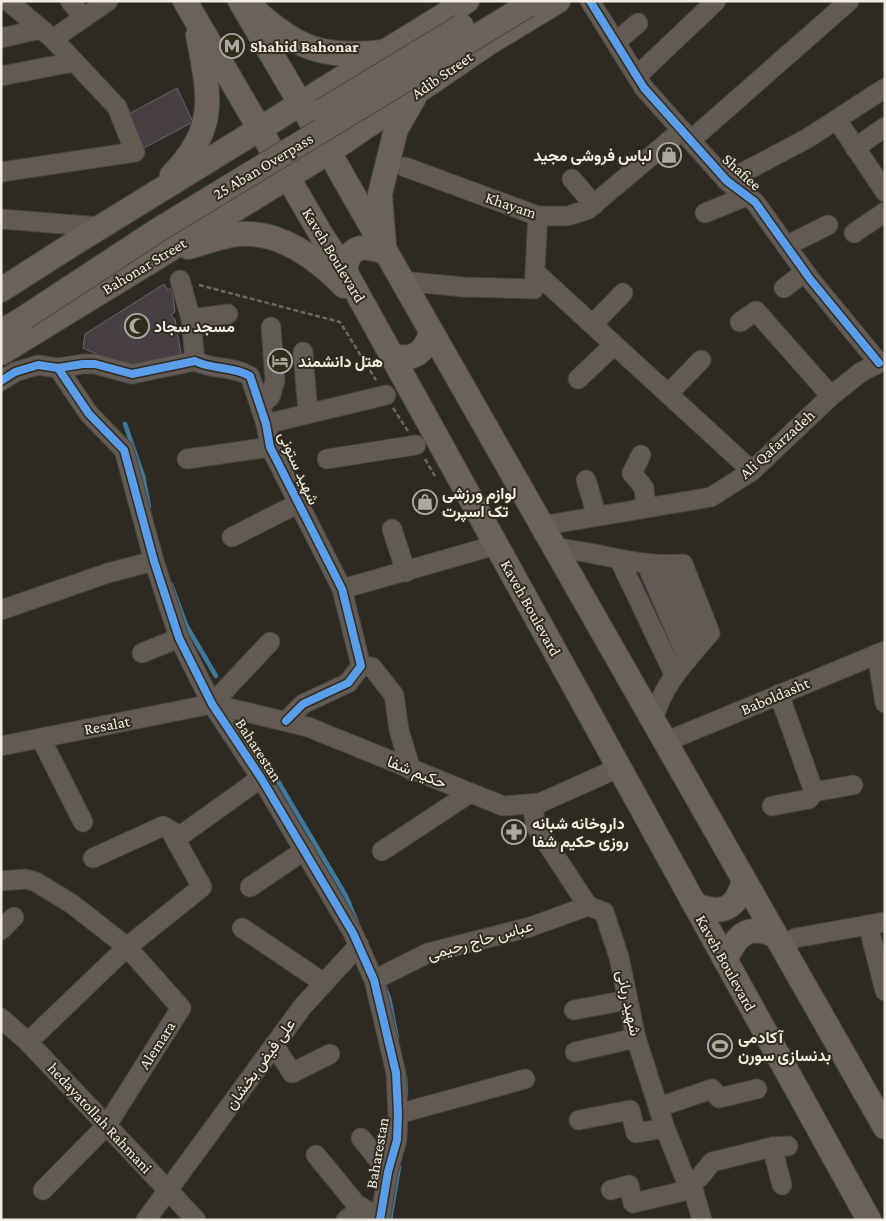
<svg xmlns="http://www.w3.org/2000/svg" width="886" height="1221" viewBox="0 0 886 1221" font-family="'Crimson Pro',Vazirmatn,serif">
<rect width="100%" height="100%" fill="#2d2a23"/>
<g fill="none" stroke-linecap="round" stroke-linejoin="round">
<!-- stream -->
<g stroke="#3f789a" stroke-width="4.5">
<path d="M125 424 143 476 149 507"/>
<path d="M171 584 186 625 216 676"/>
<path d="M266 761 346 896 358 925"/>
<path d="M384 985 389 998 397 1038"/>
<path d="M405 1077 406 1095"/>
<path d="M390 1220 399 1167"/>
</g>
</g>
<!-- building -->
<g fill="#483f45" stroke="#6a6665">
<path d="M177 88 193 122 144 148 127 115Z"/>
<path d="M164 284 168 290 172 287 175 312 171 315 175 319 181 353 176 359 129 369 83 348 85 334Z"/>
</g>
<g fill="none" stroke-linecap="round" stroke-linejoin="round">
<defs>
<g id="minor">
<path d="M70 1 83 17"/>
<path d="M590 1 644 88 727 181 755 202 810 279 879 363"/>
<path d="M1 38 41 29"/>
<path d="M53 39 108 1"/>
<path d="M616 42 638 23"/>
<path d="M1 76 74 62"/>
<path d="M637 76 716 1"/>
<path d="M837 120 885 192"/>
<path d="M691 140 849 1"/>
<path d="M855 148 885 127"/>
<path d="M405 167 538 216H567L587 210 682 130"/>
<path d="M1 172 135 152 117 107 53 39 8 1"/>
<path d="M572 179 594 205"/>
<path d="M727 181 808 138 885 88"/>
<path d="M705 213 747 196"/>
<path d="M1 219 101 227"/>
<path d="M854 233 885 212"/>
<path d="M786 246 828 225"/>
<path d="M535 272 752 471"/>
<path d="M180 280 191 319 195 361"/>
<path d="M401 281 464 287 534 289 538 216"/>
<path d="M784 288 805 272"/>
<path d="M191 319 228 314"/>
<path d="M740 322 756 311 831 396"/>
<path d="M593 324 623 293"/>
<path d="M303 352 308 413"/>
<path d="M58 368 89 414 124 450 154 561 179 638 212 704 261 778 353 933 374 980 396 1073 398 1114 397 1140 388 1172 380 1220"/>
<path d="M578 379 614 345"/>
<path d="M1 381 15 372 38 365 58 368 83 364H95L132 374 195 361C213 370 233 366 250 376L266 424 270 447 342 589 361 666 348 683 303 704 286 721"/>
<path d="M668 394 701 360"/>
<path d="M260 405 270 397 275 381 271 327"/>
<path d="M266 424 386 395"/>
<path d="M641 455 632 473 644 488 646 507"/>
<path d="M187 459 270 447"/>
<path d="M327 459 416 445"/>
<path d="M586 480 597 516"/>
<path d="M541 526 711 497 752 471 831 396 861 372 879 363 885 362"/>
<path d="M392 529 406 572"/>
<path d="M232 537 299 503"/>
<path d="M554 548C597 551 638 568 683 564L710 633C687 660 661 685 653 722"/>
<path d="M619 559 674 674"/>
<path d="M646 563 688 659"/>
<path d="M668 565 699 646"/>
<path d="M342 589 496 545"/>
<path d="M1 610 108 573 154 561"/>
<path d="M142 653 179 638"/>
<path d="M877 654 885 703"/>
<path d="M361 666 372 667 394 695 399 730 411 770"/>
<path d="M779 694 814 792"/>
<path d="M212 704 270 642"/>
<path d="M41 739 83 822"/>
<path d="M665 742 885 651"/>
<path d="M1 746 212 704 308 727 503 806 540 803 618 768"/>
<path d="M533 804 535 825 588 906 604 912 619 957 636 1038 665 1128 687 1183 693 1189 702 1220"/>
<path d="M772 806 809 799 814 792 853 785"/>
<path d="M382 851 470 793"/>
<path d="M93 858 163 826 180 836 261 778"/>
<path d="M1 881 26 879 36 882 72 904 127 947 181 1008 107 1125 43 1190"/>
<path d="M250 887 305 850"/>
<path d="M868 925 885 991"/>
<path d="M242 928 324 983"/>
<path d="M1 930 14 917"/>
<path d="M782 948 795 938 885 922"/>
<path d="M374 980 428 953 530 927 588 906"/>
<path d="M574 1010 627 1000"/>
<path d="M1 1018 28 1042 196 1220"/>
<path d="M28 1042 127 947 202 887 170 830"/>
<path d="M274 1045 292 1073 330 1054"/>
<path d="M575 1052 636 1038"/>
<path d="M659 1107 712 1089 719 1098 757 1089"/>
<path d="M398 1114 525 1079"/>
<path d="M579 1120 630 1110 636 1133 665 1128"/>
<path d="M361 1138 388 1172"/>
<path d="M772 1147 782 1185"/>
<path d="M316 1155 356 1204 380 1218"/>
<path d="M687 1183 699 1178 712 1162 772 1147 788 1146"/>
<path d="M611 1190 629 1185 633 1203 693 1189"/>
<path d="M146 1220 303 1006 359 945"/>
<path d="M346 1220 362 1208"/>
</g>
<g id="major">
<path d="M185 1 322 236 345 271 869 1220"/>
<path d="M240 1 329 152 885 1127"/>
<path d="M249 5C296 48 320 59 383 52"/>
<path d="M172 175C219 128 209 94 198 35"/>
<path d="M384 245 380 194 396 129 414 98"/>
<path d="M188 247C204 243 223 235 240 234 280 231 318 259 344 286"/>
<path d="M345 271C349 244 363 245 385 252"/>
<path d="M1 290 73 244 467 1"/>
<path d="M1 332 24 318"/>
<path d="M1 353 329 152 487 44 558 1"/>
<path d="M392 355C412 362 425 353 431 332"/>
<path d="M695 905C722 915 736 910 744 881"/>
<path d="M725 960C737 935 747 924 775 935"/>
</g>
</defs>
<!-- minor casing -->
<use href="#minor" stroke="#48443f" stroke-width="21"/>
<!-- major casing -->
<use href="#major" stroke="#48443f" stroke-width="26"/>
<!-- path -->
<g stroke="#6c6661" stroke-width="2.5" stroke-dasharray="5 2.5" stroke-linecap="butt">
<path d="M199 285 340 322 376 380"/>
<path d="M393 408 408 431"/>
<path d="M425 459 436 478"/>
</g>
<!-- minor -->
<use href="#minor" stroke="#635a56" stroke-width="19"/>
<!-- major -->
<use href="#major" stroke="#6d615c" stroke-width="24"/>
<defs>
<g id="major-bridge">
<path d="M322 111 462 26"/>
<path d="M24 318 158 230 528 5"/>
</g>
</defs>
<!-- major-bridge casing -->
<use href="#major-bridge" stroke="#48443f" stroke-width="26" stroke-linecap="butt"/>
<!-- major-bridge -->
<use href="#major-bridge" stroke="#6d615c" stroke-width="24"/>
<defs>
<g id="cycleway">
<path d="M590 1 644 88 727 181 755 202 810 279 879 363"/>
<path d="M58 368 89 414 124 450 154 561 179 638 212 704 261 778 353 933 374 980 396 1073 398 1114 397 1140 388 1172 380 1220"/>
<path d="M1 381 15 372 38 365 58 368 83 364H95L132 374 195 361C213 370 233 366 250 376L266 424 270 447 342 589 361 666 348 683 303 704 286 721"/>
</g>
</defs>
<!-- cycleway casing -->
<use href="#cycleway" stroke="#322c1e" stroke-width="11"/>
<!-- cycleway -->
<use href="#cycleway" stroke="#5a9eea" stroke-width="8"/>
</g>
<!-- icons -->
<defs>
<symbol id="metro-ring" viewBox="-11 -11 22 22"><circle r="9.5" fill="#322c1e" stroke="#aca9a0" stroke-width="1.5"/><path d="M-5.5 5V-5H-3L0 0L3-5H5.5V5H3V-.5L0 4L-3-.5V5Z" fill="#aca9a0"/></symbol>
<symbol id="shop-ring" viewBox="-11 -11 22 22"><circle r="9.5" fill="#322c1e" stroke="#aca9a0" stroke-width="1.5"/><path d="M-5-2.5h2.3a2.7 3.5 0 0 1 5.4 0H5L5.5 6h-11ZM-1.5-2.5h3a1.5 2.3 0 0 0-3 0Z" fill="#aca9a0"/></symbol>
<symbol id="mosque-ring" viewBox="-11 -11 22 22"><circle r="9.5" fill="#322c1e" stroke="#aca9a0" stroke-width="1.5"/><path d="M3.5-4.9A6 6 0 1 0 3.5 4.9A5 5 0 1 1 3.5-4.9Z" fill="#aca9a0"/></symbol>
<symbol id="hotel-ring" viewBox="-11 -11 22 22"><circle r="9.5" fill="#322c1e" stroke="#aca9a0" stroke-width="1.5"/><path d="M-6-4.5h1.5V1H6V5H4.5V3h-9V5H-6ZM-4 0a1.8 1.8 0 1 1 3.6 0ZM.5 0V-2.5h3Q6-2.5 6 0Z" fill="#aca9a0"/></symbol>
<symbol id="pharmacy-ring" viewBox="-11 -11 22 22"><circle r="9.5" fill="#322c1e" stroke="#aca9a0" stroke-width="1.5"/><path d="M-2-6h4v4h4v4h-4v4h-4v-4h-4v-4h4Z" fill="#aca9a0"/></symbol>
<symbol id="stadium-ring" viewBox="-11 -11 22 22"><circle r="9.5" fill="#322c1e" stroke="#aca9a0" stroke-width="1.5"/><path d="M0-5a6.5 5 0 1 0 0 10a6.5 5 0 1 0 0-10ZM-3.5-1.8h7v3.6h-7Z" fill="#aca9a0"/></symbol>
</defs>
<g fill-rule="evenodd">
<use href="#metro-ring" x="218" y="32" width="28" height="28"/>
<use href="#shop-ring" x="655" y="141" width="28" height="28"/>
<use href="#mosque-ring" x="123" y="312" width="28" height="28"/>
<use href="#hotel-ring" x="266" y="347" width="28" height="28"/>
<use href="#shop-ring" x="411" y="488" width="28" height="28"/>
<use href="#pharmacy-ring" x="500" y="818" width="28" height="28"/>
<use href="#stadium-ring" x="706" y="1032" width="28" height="28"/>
</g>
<g text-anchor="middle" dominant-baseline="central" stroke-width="4" stroke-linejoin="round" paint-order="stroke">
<!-- poi labels -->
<g font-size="16" font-weight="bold" fill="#f1ede4" stroke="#322c1e" text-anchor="start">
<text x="250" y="46">Shahid Bahonar</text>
<text x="652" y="155" text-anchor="end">لباس فروشی مجید</text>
<text x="154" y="326">مسجد سجاد</text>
<text x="298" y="361">هتل دانشمند</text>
<text x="442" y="493">لوازم ورزشی<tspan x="442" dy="18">تک اسپرت</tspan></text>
<text x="532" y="823">داروخانه شبانه‌<tspan x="532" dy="18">روزی حکیم شفا</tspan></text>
<text x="738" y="1037">آکادمی<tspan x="738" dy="18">بدنسازی سورن</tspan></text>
</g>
<!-- street labels -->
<g font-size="16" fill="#f1ede4" stroke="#322c1e">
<text transform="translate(442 75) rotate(-35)">Adib Street</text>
<text transform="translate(263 166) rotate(-31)">25 Aban Overpass</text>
<text transform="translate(742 172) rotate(42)">Shafiee</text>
<text transform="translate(511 205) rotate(19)">Khayam</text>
<text transform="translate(334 255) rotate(59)">Kaveh Boulevard</text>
<text transform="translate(144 266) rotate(-31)">Bahonar Street</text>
<text transform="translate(777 444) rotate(-42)">Ali Qafarzadeh</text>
<text transform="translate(299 468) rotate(66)">شهید ستونی</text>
<text transform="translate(531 608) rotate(61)">Kaveh Boulevard</text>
<text transform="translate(775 696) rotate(-23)">Baboldasht</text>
<text transform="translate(107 725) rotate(-11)">Resalat</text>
<text transform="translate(259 750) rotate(57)">Baharestan</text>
<text transform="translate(417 772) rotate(22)">حکیم شفا</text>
<text transform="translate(480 940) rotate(-16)">عباس حاج رحیمی</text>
<text transform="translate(726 963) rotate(61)">Kaveh Boulevard</text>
<text transform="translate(629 1003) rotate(78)">شهید ربانی</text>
<text transform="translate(157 1045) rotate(-57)">Alemara</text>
<text transform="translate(260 1064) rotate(-54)">علی فیض بخشان</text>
<text transform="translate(100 1118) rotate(47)">hedayatollah Rahmani</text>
<text transform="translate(377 1153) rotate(-80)">Baharestan</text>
</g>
</g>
<!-- border -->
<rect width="886" height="1221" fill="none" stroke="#f1ede4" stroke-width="5"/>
</svg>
